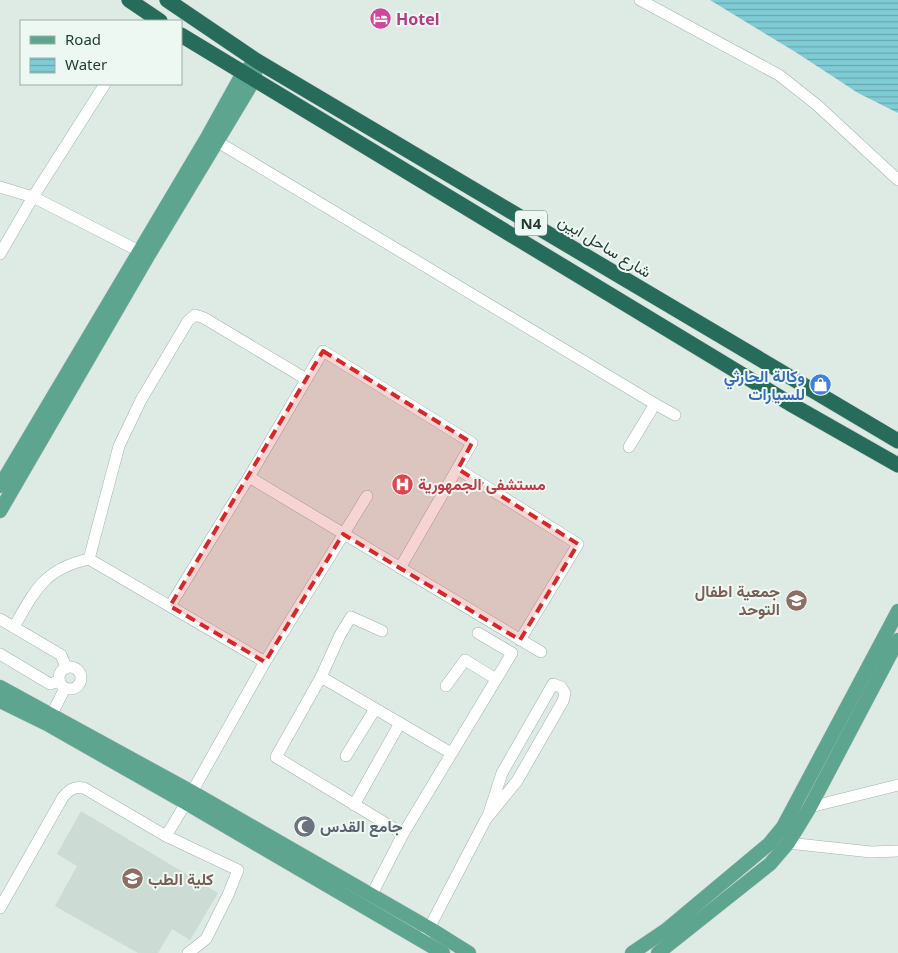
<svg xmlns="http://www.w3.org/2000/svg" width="898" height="953" viewBox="0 0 898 953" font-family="'Noto Sans',Vazirmatn,sans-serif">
<defs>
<pattern id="water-rules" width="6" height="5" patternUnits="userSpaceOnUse" patternTransform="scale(1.25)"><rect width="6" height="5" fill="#80ccd6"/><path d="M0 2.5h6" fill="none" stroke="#68a7ae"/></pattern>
</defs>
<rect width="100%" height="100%" fill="#deebe5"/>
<!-- built -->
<path fill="#ccdbd3" d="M81 811 218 893 190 940 172 929 158 953H138L55 906 77 866 57 854Z"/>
<!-- water -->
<path fill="url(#water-rules)" d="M710 0H898V113L858 93 797 53Z"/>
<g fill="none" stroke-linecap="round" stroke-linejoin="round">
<defs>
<g id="minor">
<path d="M640 0 779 75 817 105 898 180"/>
<path d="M218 142 655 404 675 415"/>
<path d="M0 187 33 197 139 251"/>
<path d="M0 254 33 197 105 84"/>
<path d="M629 447 655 404"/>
<path d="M458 469 578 544 520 640"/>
<path d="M249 477 541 652"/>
<path d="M89 559 119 446 141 400 188 321 195 315 204 318 306 379"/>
<path d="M170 606 249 477 323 351 472 443 400 568"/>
<path d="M0 619 61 655 66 667"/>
<path d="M14 627C35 590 44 569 89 559L265 662"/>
<path d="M382 631 351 617 340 635 321 677 276 757 403 834"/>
<path d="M0 654 50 684 59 681"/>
<circle cx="70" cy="678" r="11"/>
<path d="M321 677 451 753"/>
<path d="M446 686 465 660 496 679"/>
<path d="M52 714 65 688"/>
<path d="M346 756 375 709"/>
<path d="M192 792 265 662 367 496"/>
<path d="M354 805 400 723"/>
<path d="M810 807 898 785"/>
<path d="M166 836 186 803"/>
<path d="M788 843 871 852 898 851"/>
<path d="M371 896 403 834 512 653 478 633"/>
<path d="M0 908 63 797C69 790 74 786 84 788L166 836 238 870 228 895 206 939 188 953"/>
<path d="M426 934 486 819 517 781 563 701 565 693 561 687 553 684 502 773 488 816"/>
</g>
<g id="major">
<path d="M0 486 208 136 243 73 251 66"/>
<path d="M0 511 148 256 254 80 257 61"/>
<path d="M0 687 192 792 429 928 469 953"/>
<path d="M0 701 47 724 186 803 443 953"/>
<path d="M632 953 666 930 769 844 783 827 898 611"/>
<path d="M658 953 770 864 788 843 810 807 898 640"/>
</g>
<g id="highway">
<path d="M129 0 160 21"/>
<path d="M167 0 257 61 898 441"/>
<path d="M181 35 794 406 898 465"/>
</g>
</defs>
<!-- minor casing -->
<use href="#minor" stroke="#a1b3ac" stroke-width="12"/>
<!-- major casing -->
<use href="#major" stroke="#c0c8c6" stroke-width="15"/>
<!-- highway casing -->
<use href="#highway" stroke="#c0c8c6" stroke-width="16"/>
<!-- minor -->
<use href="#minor" stroke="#fff" stroke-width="11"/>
<!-- major -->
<use href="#major" stroke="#5ea590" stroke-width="14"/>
<!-- highway -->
<use href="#highway" stroke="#276b5a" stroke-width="15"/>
</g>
<!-- marked area -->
<path fill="#d62828" fill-opacity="0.2" stroke="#d62828" stroke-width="4" stroke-dasharray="10 6" stroke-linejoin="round" d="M323 351 472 443 458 469 578 544 520 640 343 534 265 662 170 606Z"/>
<!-- icons -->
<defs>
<symbol id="hotel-disc" viewBox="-11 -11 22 22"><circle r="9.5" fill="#d1479c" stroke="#eef8f3"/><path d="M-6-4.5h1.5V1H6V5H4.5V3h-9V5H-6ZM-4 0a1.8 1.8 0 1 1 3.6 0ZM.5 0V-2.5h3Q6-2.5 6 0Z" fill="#fff"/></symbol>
<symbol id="shop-disc" viewBox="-11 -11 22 22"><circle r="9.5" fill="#3f7fe0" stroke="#eef8f3"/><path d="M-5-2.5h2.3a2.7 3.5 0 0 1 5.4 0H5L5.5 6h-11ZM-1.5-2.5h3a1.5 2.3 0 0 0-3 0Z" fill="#fff"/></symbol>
<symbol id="hospital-disc" viewBox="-11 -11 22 22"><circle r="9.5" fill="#e0444e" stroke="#eef8f3"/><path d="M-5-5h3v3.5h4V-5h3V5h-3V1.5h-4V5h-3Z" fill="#fff"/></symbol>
<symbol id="school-disc" viewBox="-11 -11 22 22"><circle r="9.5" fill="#8d6e63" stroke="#eef8f3"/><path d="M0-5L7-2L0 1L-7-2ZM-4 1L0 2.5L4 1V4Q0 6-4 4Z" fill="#fff"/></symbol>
<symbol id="mosque-disc" viewBox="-11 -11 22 22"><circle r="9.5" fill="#6b7280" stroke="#eef8f3"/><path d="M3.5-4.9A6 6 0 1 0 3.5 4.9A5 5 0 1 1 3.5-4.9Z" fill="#fff"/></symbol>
<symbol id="university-disc" viewBox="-11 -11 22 22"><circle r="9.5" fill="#8d6e63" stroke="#eef8f3"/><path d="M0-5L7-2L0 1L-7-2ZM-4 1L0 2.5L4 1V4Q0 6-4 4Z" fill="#fff"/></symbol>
</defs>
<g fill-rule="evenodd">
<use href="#hotel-disc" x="368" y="6" width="25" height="25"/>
<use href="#shop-disc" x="808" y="372" width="25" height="25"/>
<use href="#hospital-disc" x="390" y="472" width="25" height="25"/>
<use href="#school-disc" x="784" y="588" width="25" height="25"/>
<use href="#mosque-disc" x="292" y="814" width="25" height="25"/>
<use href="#university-disc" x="120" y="866" width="25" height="25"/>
</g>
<g text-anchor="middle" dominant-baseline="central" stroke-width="4" stroke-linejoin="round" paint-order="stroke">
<!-- shield labels -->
<rect fill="#eef8f3" stroke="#5c746d" stroke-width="1" x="515" y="210.5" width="32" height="25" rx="4"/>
<g font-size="15" font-weight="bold" fill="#1e3c33">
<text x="531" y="223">N4</text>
</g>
<!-- hotel labels -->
<g font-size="16" font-weight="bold" fill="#b23c85" stroke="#eef8f3" text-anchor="start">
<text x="396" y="19">Hotel</text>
</g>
<!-- street labels -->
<g font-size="16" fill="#1e3c33" stroke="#eef8f3">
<text transform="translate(605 246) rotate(31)">شارع ساحل ابين</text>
</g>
<!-- shop labels -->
<g font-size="16" font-weight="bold" fill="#366cbe" stroke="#eef8f3" text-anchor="end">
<text x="805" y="376">وكالة الحارثي<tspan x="805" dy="18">للسيارات</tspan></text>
</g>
<!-- health labels -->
<g font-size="16" font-weight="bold" fill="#be3a42" stroke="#eef8f3" text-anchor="start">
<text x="418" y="484">مستشفى الجمهورية</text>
</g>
<!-- education labels -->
<g font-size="16" font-weight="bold" fill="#785e54" stroke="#eef8f3" text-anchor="end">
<text x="780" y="591">جمعية اطفال<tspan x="780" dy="18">التوحد</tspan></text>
<text x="148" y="879" text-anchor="start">كلية الطب</text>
</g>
<!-- worship labels -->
<g font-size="16" font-weight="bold" fill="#5b616d" stroke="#eef8f3" text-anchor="start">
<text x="320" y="826">جامع القدس</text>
</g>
</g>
<!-- legend -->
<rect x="20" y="20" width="162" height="65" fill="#eef8f3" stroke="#9bada6"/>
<rect x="30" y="36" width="25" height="8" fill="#5ea590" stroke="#9bada6"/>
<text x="65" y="45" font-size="15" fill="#1e3c33">Road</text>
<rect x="30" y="58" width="25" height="15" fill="url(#water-rules)" stroke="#9bada6"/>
<text x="65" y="70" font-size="15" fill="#1e3c33">Water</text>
</svg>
